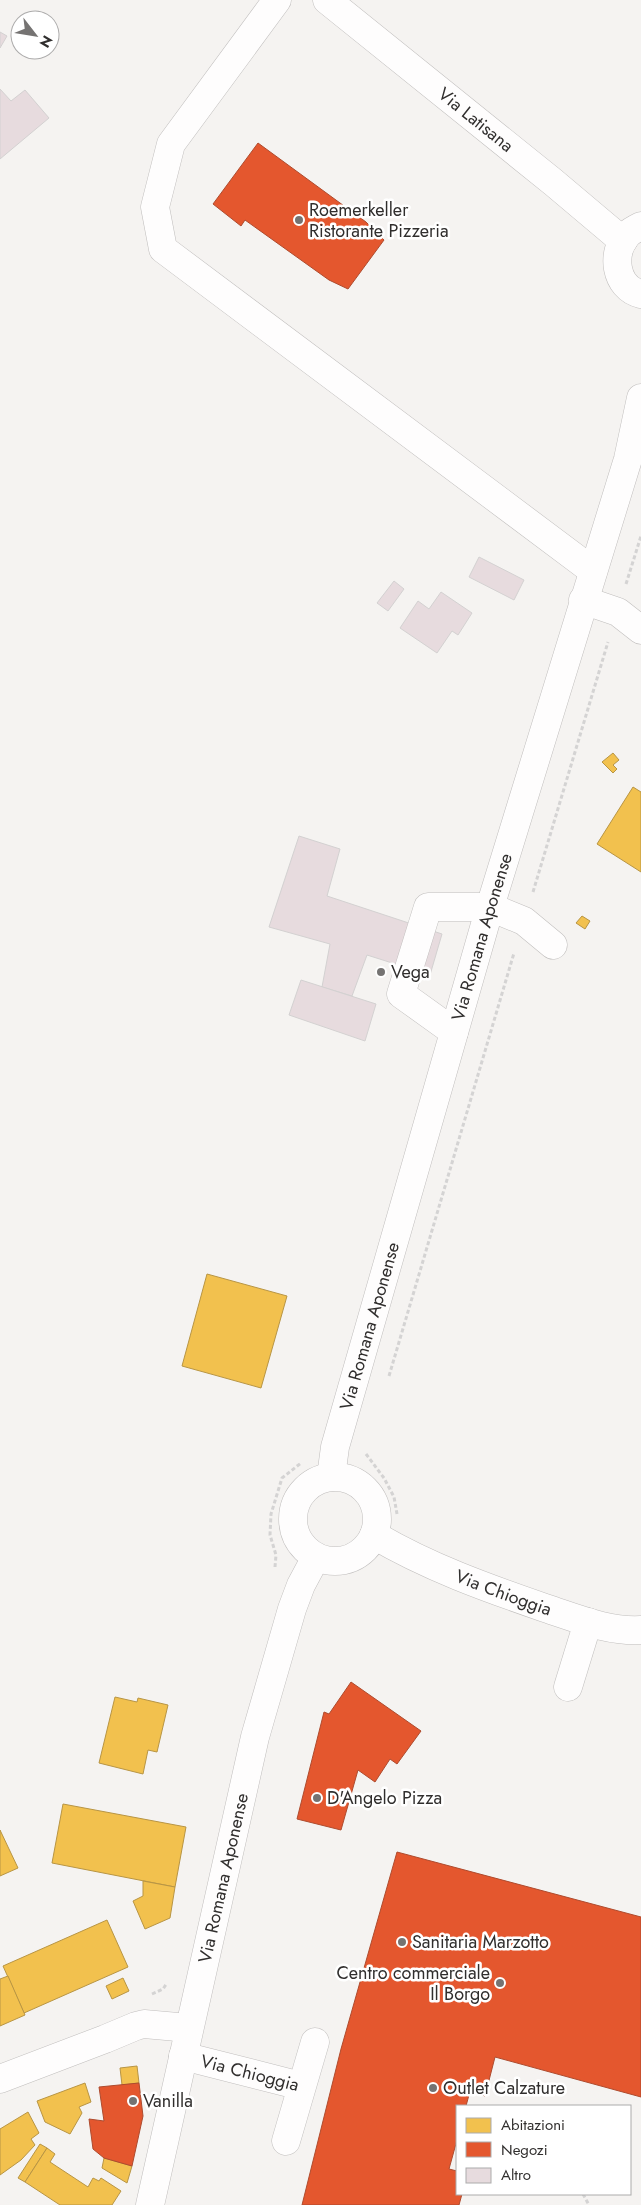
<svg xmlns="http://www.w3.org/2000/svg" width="641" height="2205" viewBox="0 0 641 2205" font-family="Jost,sans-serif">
<rect width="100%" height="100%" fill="#f5f3f1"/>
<!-- homes -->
<g fill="#f2c14e" stroke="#b89544">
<path d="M613 753 619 760 613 765 617 769 613 773 602 762Z"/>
<path d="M633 787 641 792V872L597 844Z"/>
<path d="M582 916 590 921 585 929 576 923Z"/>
<path d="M207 1274 287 1296 261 1388 182 1366Z"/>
<path d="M115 1697 137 1702 138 1698 168 1705 157 1752 148 1750 143 1774 99 1763Z"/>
<path d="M63 1804 186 1827 175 1887 52 1863Z"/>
<path d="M0 1830 18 1868 0 1876Z"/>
<path d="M143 1881 175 1887 170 1918 145 1929 133 1901 143 1896Z"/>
<path d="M107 1920 128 1967 24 2013 3 1966Z"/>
<path d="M8 1976 25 2015 0 2026V1979Z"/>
<path d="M123 1978 129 1991 112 1999 106 1986Z"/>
<path d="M137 2066 139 2083 122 2085 120 2068Z"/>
<path d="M85 2083 91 2102 79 2107 82 2113 70 2134 45 2122 37 2101Z"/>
<path d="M28 2112 39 2133 31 2139 35 2145 21 2160 0 2175V2129Z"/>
<path d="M40 2144 47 2148 25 2182 18 2178Z"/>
<path d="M47 2148 55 2154 50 2162 88 2187 93 2178 99 2181 101 2178 121 2191 112 2205H60L25 2182Z"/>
<path d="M104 2158 132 2166 127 2183 102 2168Z"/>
</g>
<!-- shops -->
<g fill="#e4572e" stroke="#ae4b2e">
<path d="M258 143 366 222 384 240 348 289 329 280 245 220 241 226 213 204Z"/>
<path d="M351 1682 421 1731 397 1764 390 1759 375 1782 358 1770 341 1830 297 1819 324 1712 329 1714Z"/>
<path d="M397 1852 641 1917V2097L495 2057 485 2096 470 2091 466 2106H457V2140L449 2169 457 2171V2194H462L459 2205H302L341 2049Z"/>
<path d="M139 2083 143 2116 132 2166 104 2158 93 2149 89 2119 104 2121 99 2087Z"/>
</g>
<!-- building -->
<g fill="#e7dbde" stroke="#d3d1d1">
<path d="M0 32 7 36 0 48Z"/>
<path d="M0 89 11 101 25 90 49 118 0 159Z"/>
<path d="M479 557 524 580 514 600 469 577Z"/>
<path d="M394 581 404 589 388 611 377 603Z"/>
<path d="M441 592 472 613 458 635 452 631 437 653 400 628 418 601 429 609Z"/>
<path d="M299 836 340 849 327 896 442 934 430 975 367 955 352 996 322 987 330 944 269 927Z"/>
<path d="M301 980 376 1004 365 1041 289 1015Z"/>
</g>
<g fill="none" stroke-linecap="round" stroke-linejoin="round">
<defs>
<g id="minor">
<path d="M277 0 171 144 155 207 163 249 593 571"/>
<path id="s1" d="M327 0 553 182 623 241"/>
<path d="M641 226C637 228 631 231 628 234 610 252 615 288 641 294"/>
<path d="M583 600 618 612 641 630"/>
<path d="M454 1032 401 994 428 907H490L524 921 553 945"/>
<path id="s2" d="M331 1477 335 1447 490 907 628 459 641 398"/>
<circle cx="335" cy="1519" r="42"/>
<path id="s3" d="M374 1535C428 1567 487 1588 545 1608 576 1618 608 1632 641 1630"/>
<path d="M568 1687 588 1622"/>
<path id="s4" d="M183 2056 301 2086"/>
<path d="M0 2079 105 2039 136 2026 144 2024 189 2028"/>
<path d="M286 2141 315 2042"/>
<path id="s5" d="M150 2205 255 1737 292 1609 301 1585 316 1557"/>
</g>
</defs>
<!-- minor casing -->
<use href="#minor" stroke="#c0bebd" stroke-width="29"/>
<!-- path -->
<g stroke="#d4d3d3" stroke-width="3" stroke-dasharray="4 2.5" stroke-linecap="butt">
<path d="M626 584 641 536"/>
<path d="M533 892 608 642"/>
<path d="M389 1376 514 953"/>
<path d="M366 1454 384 1478 394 1497 397 1514"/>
<path d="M275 1567 276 1555 270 1535 271 1514 282 1478 301 1463"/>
<path d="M152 1994 163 1989 167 1983"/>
<path d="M583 2194 589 2205"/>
</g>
<!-- minor -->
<use href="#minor" stroke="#fefdfd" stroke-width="28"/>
</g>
<!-- markers -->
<g fill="#757372" stroke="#fff" stroke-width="2">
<circle cx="299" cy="220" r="5"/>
<circle cx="381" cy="972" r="5"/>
<circle cx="317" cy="1798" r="5"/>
<circle cx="402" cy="1942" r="5"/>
<circle cx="500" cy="1983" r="5"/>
<circle cx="433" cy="2088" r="5"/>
<circle cx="133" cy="2101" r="5"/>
</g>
<g text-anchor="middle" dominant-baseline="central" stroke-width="5" stroke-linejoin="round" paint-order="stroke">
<!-- street labels -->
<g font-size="18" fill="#302e2d" stroke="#fff">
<text stroke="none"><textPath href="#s1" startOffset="191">Via Latisana</textPath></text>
<text stroke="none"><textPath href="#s2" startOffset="561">Via Romana Aponense</textPath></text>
<text stroke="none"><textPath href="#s2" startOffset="156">Via Romana Aponense</textPath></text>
<text stroke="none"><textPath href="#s3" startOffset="142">Via Chioggia</textPath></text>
<text stroke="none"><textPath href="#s5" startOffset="335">Via Romana Aponense</textPath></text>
<text stroke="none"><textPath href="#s4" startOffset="69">Via Chioggia</textPath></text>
</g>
<!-- poi labels -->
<g font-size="18" fill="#302e2d" stroke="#fff" text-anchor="start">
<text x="309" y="210">Roemerkeller<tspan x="309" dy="21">Ristorante Pizzeria</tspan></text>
<text x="391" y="972">Vega</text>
<text x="327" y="1798">D'Angelo Pizza</text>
<text x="412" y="1942">Sanitaria Marzotto</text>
<text x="490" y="1973" text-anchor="end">Centro commerciale<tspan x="490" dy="21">Il Borgo</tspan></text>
<text x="443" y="2088">Outlet Calzature</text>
<text x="143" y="2101">Vanilla</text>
</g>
</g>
<!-- legend -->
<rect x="456" y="2105" width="175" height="90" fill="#ffffff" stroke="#acabab"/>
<rect x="466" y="2118" width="25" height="15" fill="#f2c14e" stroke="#acabab"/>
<text x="501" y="2130" font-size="15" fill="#302e2d">Abitazioni</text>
<rect x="466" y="2142" width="25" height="15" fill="#e4572e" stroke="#acabab"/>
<text x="501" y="2155" font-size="15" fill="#302e2d">Negozi</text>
<rect x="466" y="2168" width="25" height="15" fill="#e7dbde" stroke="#acabab"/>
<text x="501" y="2180" font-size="15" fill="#302e2d">Altro</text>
<!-- north arrow -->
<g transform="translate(35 35) rotate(121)"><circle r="24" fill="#ffffff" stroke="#acabab"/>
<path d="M0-4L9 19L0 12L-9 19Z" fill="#757372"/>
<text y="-8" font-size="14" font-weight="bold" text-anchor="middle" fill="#302e2d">N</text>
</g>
</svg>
